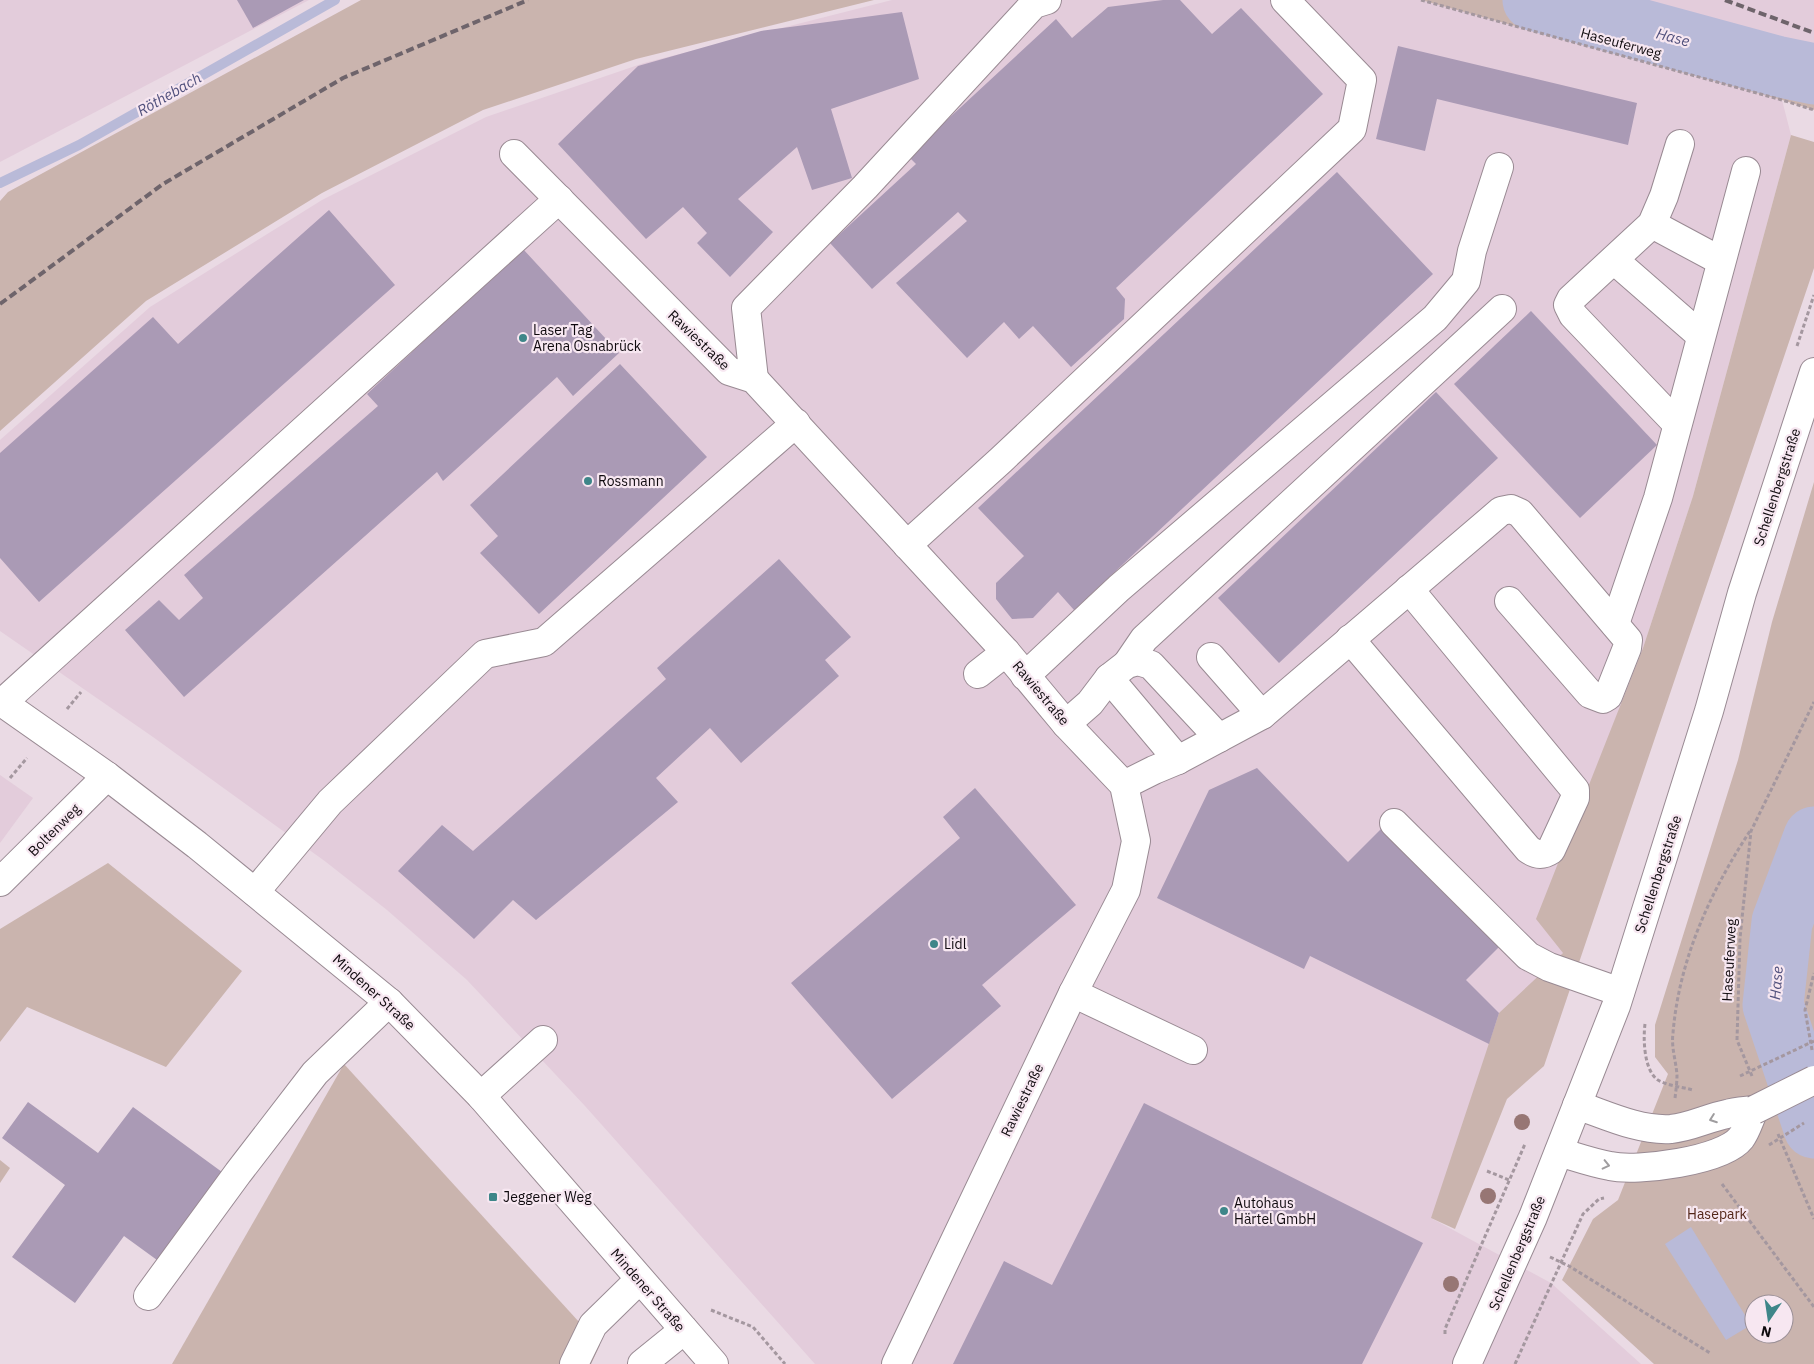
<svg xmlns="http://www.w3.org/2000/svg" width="1814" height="1364" viewBox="0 0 1814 1364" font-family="'IBM Plex Sans',sans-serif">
<rect width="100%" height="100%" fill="#eadae4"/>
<!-- built -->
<g fill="#e3ccdb">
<path d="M0 0H309L0 162Z"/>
<path d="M892 0H1421L1782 100 1791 135 1693 496 1643 648 1563 953 1549 967 1431 1218 1551 1283 1641 1364H815L585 1106 467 980 387 910 326 862 153 737 0 631V440L150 307 322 200 486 117 644 63Z"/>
<path d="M1533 0H1814V74L1776 66Z"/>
<path d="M0 775 33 798 0 843Z"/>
</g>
<!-- green -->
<g fill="#cab4ae" fill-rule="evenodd">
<path d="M361 0H874L636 59 483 110 322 193 146 301 0 431V201L8 192Z"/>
<path d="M1421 0H1533L1776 66 1814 74V110L1782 100Z"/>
<path d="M1791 135 1814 142V268L1544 1066 1507 1099 1455 1229 1431 1218 1499 1013 1563 953 1536 919 1643 648 1693 496Z"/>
<path d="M1814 482V1364H1654L1562 1280 1593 1219 1618 1200 1668 1074 1655 1057V1025L1738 760 1772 622ZM1754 1304H1784V1334H1754Z"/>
<path d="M108 863 242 971 166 1067 27 1007 0 1042V929Z"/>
<path d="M344 1064 600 1345 591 1364H172Z"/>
<path d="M0 1160 10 1168 0 1183Z"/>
</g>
<!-- water -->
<path fill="#b9bad8" d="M1691 1227 1751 1325 1726 1340 1665 1244Z"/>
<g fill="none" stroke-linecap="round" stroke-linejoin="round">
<!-- stream -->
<path stroke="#b9bad8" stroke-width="10" d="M0 183 79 145 335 0"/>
<!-- river -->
<g stroke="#b9bad8" stroke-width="61">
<path d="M1533 0 1776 66 1814 74"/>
<path d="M1814 837 1782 922 1773 1005 1814 1128"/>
</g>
</g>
<!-- building -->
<g fill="#aa9ab5">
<path d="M237 0H304L253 28Z"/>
<path d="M1163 0H1180L1212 34 1241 8 1323 94 1116 288 1125 299 1124 319 1071 367 1033 326 1019 339 1004 322 967 358 896 283 967 221 958 212 872 289 830 243 916 164 908 156 1056 19 1072 38 1108 7Z"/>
<path d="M902 12 919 79 831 109 852 178 812 190 797 147 738 199 773 232 730 277 697 243 707 233 683 207 646 239 558 144 638 66 761 31Z"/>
<path d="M1398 46 1637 103 1628 145 1437 99 1425 151 1376 139Z"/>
<path d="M1337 172 1433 274 1074 610 1058 592 1033 618 1012 619 996 599V583L1024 556 978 508Z"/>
<path d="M329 210 395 285 39 602 0 558V453L153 317 178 344Z"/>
<path d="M523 249 619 353 573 396 557 377 443 481 437 472 184 697 125 630 159 600 179 620 203 598 184 575 378 406 367 394Z"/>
<path d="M1531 311 1657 445 1580 518 1454 384Z"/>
<path d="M620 364 707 457 539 614 480 553 498 536 470 505Z"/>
<path d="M1436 392 1498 458 1279 663 1218 598Z"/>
<path d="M779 559 851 637 825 660 839 676 741 763 710 728 656 778 678 802 536 920 513 900 474 939 398 871 442 825 473 851 666 679 657 668Z"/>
<path d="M1257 768 1348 862 1381 829 1499 947 1466 980 1499 1013 1489 1044 1310 956 1304 969 1157 898 1209 790Z"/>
<path d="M975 788 1076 905 982 985 1001 1006 892 1099 791 983 960 838 943 817Z"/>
<path d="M28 1102 98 1153 133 1107 222 1172 157 1260 124 1236 75 1303 12 1257 65 1185 2 1138Z"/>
<path d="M1144 1103 1423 1243 1362 1364H953L1004 1261 1052 1285Z"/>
</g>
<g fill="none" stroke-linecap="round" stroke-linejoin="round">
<defs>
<g id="minor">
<path d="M514 154 729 371 754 379 1006 652 1066 724 1124 785 1136 841 1126 890 1073 993 896 1364"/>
<path d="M1652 224 1721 261"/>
<path d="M1614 260 1700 335"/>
<path d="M754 379 746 308 865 187 1034 4 1047 0"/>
<path d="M1677 424 1573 315 1568 305 1571 299 1652 224 1664 196 1680 144"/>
<path d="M907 545 1001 460 1352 129 1362 80 1285 0"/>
<path d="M1615 624 1658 498 1746 171"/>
<path d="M1350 639 1528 849C1536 855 1542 856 1551 850L1575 798V790L1409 589"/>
<path d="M1211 657 1262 715"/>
<path d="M1127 664 1144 639 1502 309"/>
<path d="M978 674 1006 652"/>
<path d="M1025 676 1119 588 1435 318 1466 281 1472 251 1499 167"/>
<path d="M1109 678 1178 760"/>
<path d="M2 703 559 199"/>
<path d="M1066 724 1090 703 1109 678 1127 664 1138 661 1151 665 1219 738"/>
<path d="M1124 785 1154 770 1178 760 1262 715 1501 511 1511 509 1520 513 1628 640 1627 648 1608 696 1603 699 1590 694 1509 601"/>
<path d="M1394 823 1528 956 1549 967 1620 992"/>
<path d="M0 882 107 776"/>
<path d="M255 892 330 802 485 654 544 642 796 423"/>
<path d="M1073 993 1193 1050"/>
<path d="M481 1096 543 1040"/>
<path d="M1577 1105C1606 1115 1639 1131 1671 1129 1691 1127 1707 1118 1727 1114 1735 1111 1745 1111 1754 1110"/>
<path d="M1559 1152C1576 1157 1593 1163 1610 1166 1637 1172 1723 1161 1741 1138 1747 1130 1750 1118 1754 1110"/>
<path d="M148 1296 238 1173 315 1073 389 1002"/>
<path d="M574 1364 593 1325 639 1280"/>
<path d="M642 1364 684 1330"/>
<path d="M1467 1364 1533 1217 1616 1006 1709 711 1742 593 1814 372"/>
</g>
<path id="major" d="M0 701 107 776 197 845 389 1002 481 1096 714 1364"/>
</defs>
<!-- minor casing -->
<use href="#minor" stroke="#998a93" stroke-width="30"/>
<!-- major casing -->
<use href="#major" stroke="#998a93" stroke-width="30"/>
<!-- path -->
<g stroke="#a4979f" stroke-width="3" stroke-dasharray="4 2.5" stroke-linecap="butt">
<path d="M1421 0 1782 100 1814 110"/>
<path d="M1797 346 1814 295"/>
<path d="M67 709 81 692"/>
<path d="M10 778 27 758"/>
<path d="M1645 1024C1643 1039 1644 1071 1658 1080 1668 1086 1682 1087 1693 1090"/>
<path d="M1812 1050 1805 1010 1814 973"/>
<path d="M1752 1076 1737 1040 1740 938 1751 831 1814 702"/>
<path d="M1675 1098C1676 1090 1677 1082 1677 1075 1676 1061 1671 1047 1673 1033 1679 960 1710 892 1750 831"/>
<path d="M1778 1134 1814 1219"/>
<path d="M1487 1171 1509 1180"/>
<path d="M1722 1184 1814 1307"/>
<path d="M1550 1257 1569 1266 1710 1353"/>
<path d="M711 1310 753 1327 785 1364"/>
<path d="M1445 1334V1329L1525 1144"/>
<path d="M1515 1364 1583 1214 1599 1199 1604 1198"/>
</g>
<!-- minor -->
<use href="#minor" stroke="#fff" stroke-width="28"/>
<!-- major -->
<use href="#major" stroke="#fff" stroke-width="28"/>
<!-- rail -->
<g stroke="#6e646b" stroke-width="4" stroke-dasharray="8 4" stroke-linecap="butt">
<path d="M1725 0 1814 33"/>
<path d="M0 304 163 184 343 78 528 0"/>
</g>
<defs>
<path id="minor-bridge" d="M1754 1110 1814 1080"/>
</defs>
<!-- minor-bridge casing -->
<use href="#minor-bridge" stroke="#998a93" stroke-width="30" stroke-linecap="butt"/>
<!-- path-bridge -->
<g stroke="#a4979f" stroke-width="3" stroke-dasharray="4 2.5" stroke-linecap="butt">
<path d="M1740 1076 1814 1041"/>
<path d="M1769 1145 1804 1123"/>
</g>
<!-- minor-bridge -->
<use href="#minor-bridge" stroke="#fff" stroke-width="28"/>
</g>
<!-- trees -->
<g fill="#977674">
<circle cx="1522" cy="1122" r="8"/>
<circle cx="1488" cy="1196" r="8"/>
<circle cx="1451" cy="1284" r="8"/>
</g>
<!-- one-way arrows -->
<defs><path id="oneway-chevron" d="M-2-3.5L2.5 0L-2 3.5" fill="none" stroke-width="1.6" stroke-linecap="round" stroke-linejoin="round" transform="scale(1.25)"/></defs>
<g stroke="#9f9d9f">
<use href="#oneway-chevron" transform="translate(1713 1119) rotate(160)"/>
<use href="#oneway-chevron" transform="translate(1606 1165) rotate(13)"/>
</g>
<!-- markers -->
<g fill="#3e8689" stroke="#f7e7f1" stroke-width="2">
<circle cx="523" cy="338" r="5"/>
<circle cx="588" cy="481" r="5"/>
<circle cx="934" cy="944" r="5"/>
<rect x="488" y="1192" width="10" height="10" rx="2.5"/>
<circle cx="1224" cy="1211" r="5"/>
</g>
<g text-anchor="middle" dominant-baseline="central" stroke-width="4.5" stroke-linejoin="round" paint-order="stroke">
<!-- street labels -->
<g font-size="14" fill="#0f0a0e" stroke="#f7e7f1">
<text transform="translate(1621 43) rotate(15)">Haseuferweg</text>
<text transform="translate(699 340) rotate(44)">Rawiestraße</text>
<text transform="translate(1777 487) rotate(-72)">Schellenbergstraße</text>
<text transform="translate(1041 693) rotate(50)">Rawiestraße</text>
<text transform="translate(54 830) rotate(-45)">Boltenweg</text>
<text transform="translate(1658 874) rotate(-72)">Schellenbergstraße</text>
<text transform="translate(1729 960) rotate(-87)">Haseuferweg</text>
<text transform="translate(374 992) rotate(42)">Mindener Straße</text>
<text transform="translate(1022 1100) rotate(-64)">Rawiestraße</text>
<text transform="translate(1517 1253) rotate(-67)">Schellenbergstraße</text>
<text transform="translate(648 1290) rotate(49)">Mindener Straße</text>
</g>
<!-- poi labels -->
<g font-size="14" fill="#0f0a0e" stroke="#f7e7f1" text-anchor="start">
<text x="533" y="330">Laser Tag<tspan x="533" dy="16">Arena Osnabrück</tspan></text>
<text x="598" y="481">Rossmann</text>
<text x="944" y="944">Lidl</text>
<text x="503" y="1197">Jeggener Weg</text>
<text x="1234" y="1203">Autohaus<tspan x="1234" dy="16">Härtel GmbH</tspan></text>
</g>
<!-- park labels -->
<g font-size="14" fill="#532518" stroke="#f7e7f1">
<text x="1717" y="1214">Hasepark</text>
</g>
<!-- water labels -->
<g font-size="15" font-style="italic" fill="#51517d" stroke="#f7e7f1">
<text transform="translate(1673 37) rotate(15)">Hase</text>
<text transform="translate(169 94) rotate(-30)">Röthebach</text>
<text transform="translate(1776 983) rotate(-85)">Hase</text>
</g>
</g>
<!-- north arrow -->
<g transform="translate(1769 1319) rotate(193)"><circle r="24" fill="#f7e7f1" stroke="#9a8f96"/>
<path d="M0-4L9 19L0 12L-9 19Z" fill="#3e8689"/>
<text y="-8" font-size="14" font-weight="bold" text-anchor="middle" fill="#0f0a0e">N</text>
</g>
</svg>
